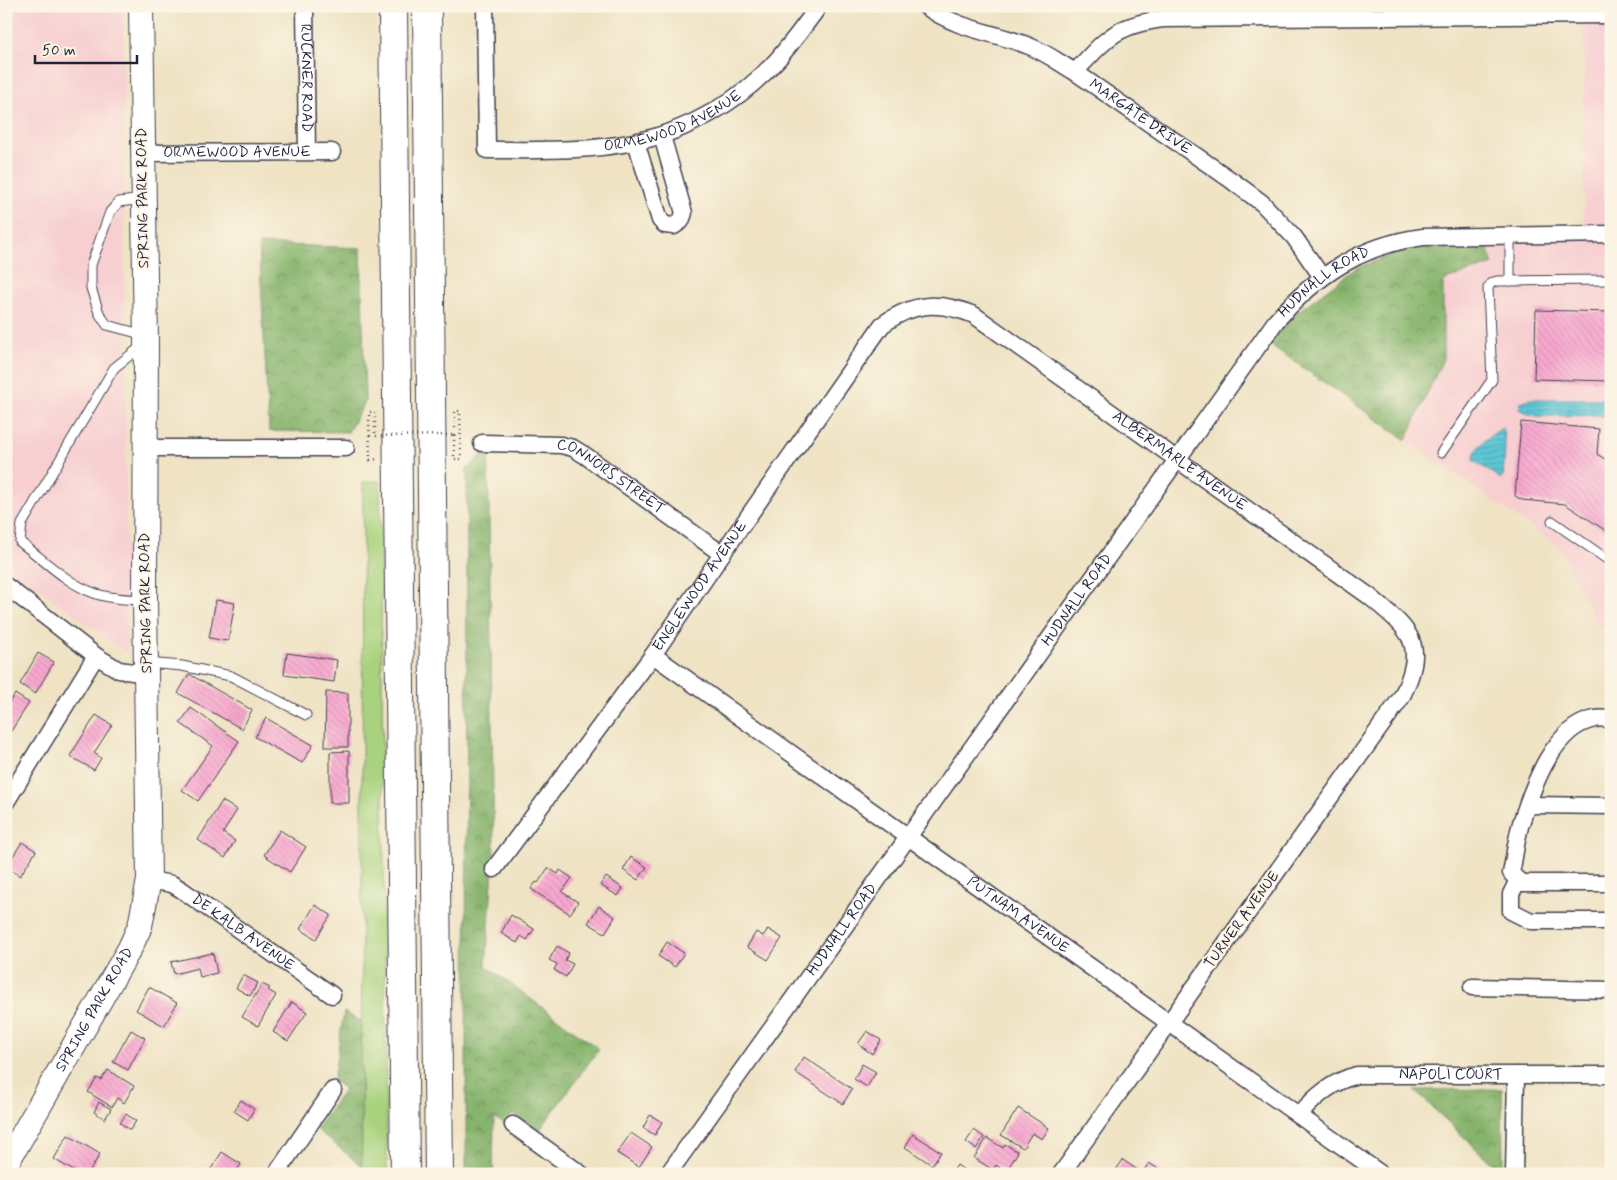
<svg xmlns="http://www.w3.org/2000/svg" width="1617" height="1180" viewBox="0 0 1617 1180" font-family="Mynerve,sans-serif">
<defs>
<pattern id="forest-crowns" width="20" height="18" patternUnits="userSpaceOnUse" patternTransform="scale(1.25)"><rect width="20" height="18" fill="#86b46c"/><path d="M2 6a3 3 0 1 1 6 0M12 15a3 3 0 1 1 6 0" fill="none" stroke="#6d925a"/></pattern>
<pattern id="water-rules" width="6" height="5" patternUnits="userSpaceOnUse" patternTransform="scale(1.25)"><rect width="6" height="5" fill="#5dc8d7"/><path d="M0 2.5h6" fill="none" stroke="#4ca2b0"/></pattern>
<pattern id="building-back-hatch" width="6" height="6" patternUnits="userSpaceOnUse" patternTransform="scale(1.25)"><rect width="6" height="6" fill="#f8a8cf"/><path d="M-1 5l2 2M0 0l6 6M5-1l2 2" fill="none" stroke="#d490b3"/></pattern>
</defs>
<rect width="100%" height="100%" fill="#fcf5e5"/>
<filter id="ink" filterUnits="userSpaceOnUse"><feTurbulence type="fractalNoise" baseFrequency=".02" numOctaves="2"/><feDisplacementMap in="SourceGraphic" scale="10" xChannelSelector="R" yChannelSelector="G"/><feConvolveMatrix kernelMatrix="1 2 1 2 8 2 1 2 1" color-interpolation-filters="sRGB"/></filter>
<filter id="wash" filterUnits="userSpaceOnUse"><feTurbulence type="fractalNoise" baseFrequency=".0096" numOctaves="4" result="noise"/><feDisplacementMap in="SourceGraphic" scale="20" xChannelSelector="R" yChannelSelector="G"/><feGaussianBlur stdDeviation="1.12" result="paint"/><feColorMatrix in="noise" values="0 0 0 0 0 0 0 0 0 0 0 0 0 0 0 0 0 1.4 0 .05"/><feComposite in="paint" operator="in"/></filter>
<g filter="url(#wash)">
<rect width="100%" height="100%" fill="#efe3c4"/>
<!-- built -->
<g fill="#f7cfd1">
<path d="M6 6H123L127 653 12 570 6 552Z"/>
<path d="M1584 21H1611V227L1584 228Z"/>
<path d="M1539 239H1611V629H1600L1559 547 1406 440 1442 361 1443 281 1492 264 1486 245Z"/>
</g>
<!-- grass -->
<path fill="#a8d27d" stroke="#657a5c" d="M380 481 387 1174H361L363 482Z"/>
<!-- forest -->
<g fill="url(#forest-crowns)" stroke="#546b54">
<path d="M259 244 361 248 365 402 348 432 269 431Z"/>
<path d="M1486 245 1493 264 1443 281V359L1406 440 1268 343 1301 309 1355 269 1408 248Z"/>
<path d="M488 449 494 854 486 966 599 1049 538 1132 513 1114 505 1125 494 1117 493 1174H466L467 469Z"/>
<path d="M344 1012 361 1021 362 1166 316 1129 345 1089 333 1081Z"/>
<path d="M1502 1089 1503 1174 1414 1090Z"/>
</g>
<!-- water -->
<g fill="url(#water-rules)" stroke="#407589">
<path d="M1528 399H1611V418L1597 415 1538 416 1529 414 1519 409 1520 403Z"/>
<path d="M1502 428 1504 430 1505 447 1503 477 1501 479 1473 460C1474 447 1491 435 1502 428Z"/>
</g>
<g id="blocks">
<!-- building -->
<g fill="url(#building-back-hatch)">
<path d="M1536 310 1611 312V381L1534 379Z"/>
<path d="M1521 422 1599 429 1597 454 1611 463V534L1565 504 1522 500 1515 496Z"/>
<path d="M216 600 235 603 228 641 209 638Z"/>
<path d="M38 653 54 662 35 694 20 684Z"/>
<path d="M287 653 337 660 334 682 284 675Z"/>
<path d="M189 674 252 710 242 729 178 693Z"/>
<path d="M326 692 348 693V747H325Z"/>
<path d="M15 694 29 703 6 739V707Z"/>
<path d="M191 708 239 741 198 801 182 790 213 746 180 723Z"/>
<path d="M96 715 112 725 94 753 101 758 94 770 70 756Z"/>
<path d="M266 718 313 745 302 763 255 737Z"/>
<path d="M349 751V803H330V752Z"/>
<path d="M222 801 237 810 223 833 235 841 225 858 198 840Z"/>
<path d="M280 830 306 847 290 872 264 855Z"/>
<path d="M22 842 36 851 20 876 6 867Z"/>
<path d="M631 857 647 867 638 880 623 870Z"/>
<path d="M548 868 558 874 560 870 572 878 562 892 578 902 570 914 531 889 536 882 538 883Z"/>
<path d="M606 877 623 888 618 896 600 885Z"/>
<path d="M315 905 331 915 316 939 300 929Z"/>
<path d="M599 906 615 917 605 933 588 923Z"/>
<path d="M511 915 534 929 527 940 521 936 517 943 501 933Z"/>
<path d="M768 929 782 938 768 960 747 947 756 932 763 936Z"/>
<path d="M667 942 684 953 675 967 658 956Z"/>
<path d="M557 946 569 953 565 960 573 964 566 977 554 970 557 964 549 960Z"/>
<path d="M213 953 217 973 200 977 198 968 174 974 171 962Z"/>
<path d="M243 975 258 983 250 996 236 988Z"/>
<path d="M262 984 270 988 268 990 276 995 258 1026 242 1017Z"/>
<path d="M149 987 177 1003 164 1026 136 1010Z"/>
<path d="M292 1002 307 1012 288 1041 273 1032Z"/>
<path d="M131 1030 145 1038 128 1070 113 1062Z"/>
<path d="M867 1031 881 1040 872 1054 858 1044Z"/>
<path d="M804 1057 852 1089 843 1104 795 1072Z"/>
<path d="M862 1064 876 1072 867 1087 854 1079Z"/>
<path d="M108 1070 134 1086 124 1103 117 1098 112 1107 88 1092 97 1078 101 1080Z"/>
<path d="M241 1100 254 1109 248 1120 234 1111Z"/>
<path d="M99 1102 111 1109 105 1119 94 1112Z"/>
<path d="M1018 1108 1049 1128 1042 1139 1032 1133 1023 1148 1001 1135Z"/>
<path d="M126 1114 136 1121 130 1130 120 1123Z"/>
<path d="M650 1115 662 1122 655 1135 643 1128Z"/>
<path d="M974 1130 984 1137 976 1149 966 1142Z"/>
<path d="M631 1133 652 1147 639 1167 617 1153Z"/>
<path d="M913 1134 941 1152 932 1165 905 1147Z"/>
<path d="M68 1135 100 1154 88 1174H79L54 1159Z"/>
<path d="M987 1138 1003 1148 1005 1144 1018 1152 1006 1172 996 1165 993 1170 974 1158Z"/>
<path d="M222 1152 241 1164 235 1174H212L209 1172Z"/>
<path d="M1123 1160 1142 1173 1149 1163 1163 1172 1162 1174H1113Z"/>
<path d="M957 1165 970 1174 952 1173Z"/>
</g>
</g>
</g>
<g filter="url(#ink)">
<use href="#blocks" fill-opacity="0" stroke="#413f50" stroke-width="1"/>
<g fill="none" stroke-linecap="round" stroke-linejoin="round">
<defs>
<g id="lane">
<path d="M143 199 119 202 110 212 91 265V288L99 313 107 325 145 335"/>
<path d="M1510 236V281"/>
<path d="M143 345 114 368 22 524 20 542C43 559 66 583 94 593 110 599 127 599 143 600"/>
<path d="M1441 453 1492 380 1488 288 1491 283 1497 281 1611 280"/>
<path d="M1552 521 1611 562"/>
<path d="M147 663 182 666 231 676 306 715"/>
</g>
<g id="street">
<path id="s1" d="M305 6 307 151"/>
<path id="s2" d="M485 6 487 150C536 150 586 152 634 142 688 132 741 100 777 60 792 43 805 25 819 6"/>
<path id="s3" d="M925 6C961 31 991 31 1029 46 1045 52 1060 63 1075 72L1231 180 1262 203 1294 237 1322 277"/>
<path d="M1075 72C1106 39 1115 25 1163 19L1611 15"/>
<path d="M636 142 660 220 665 225 674 226 681 221 684 213 662 136"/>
<path id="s4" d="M142 153 332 152"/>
<path id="s5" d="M482 443 561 445 573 448 586 456 722 554"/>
<path d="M144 448H346"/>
<path d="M6 586 96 656 119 670 147 674"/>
<path id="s6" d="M653 655 1381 1174"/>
<path d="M1611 719C1606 719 1600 718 1595 719 1554 726 1533 786 1522 820 1516 837 1515 856 1511 873L1520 883H1611"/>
<path d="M6 802 96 656"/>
<path d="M1528 805 1611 806"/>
<path id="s7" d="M494 869 653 655 722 554 882 325C913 302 939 301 974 315L1369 596C1411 631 1428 643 1401 698L1061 1174"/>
<path id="s8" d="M149 880 172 884 182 890 332 995"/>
<path d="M1518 880 1511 894V911L1531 921H1611"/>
<path d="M1472 987 1611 990"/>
<path d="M1516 1075H1611"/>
<path id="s9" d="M1300 1114C1316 1096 1333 1081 1357 1075H1516L1514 1174"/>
<path d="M513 1125 581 1174"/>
<path d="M276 1174 333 1090"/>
<path id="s10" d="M668 1174 1276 321C1317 275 1361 245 1423 237L1611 234"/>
</g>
<g id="secondary">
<path id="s11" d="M6 1164 130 948 140 926 149 880 145 600 146 343 141 6"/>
</g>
<g id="highway">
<path d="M393 6 405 1174"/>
<path d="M427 6 439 1174"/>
</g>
</defs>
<!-- lane casing -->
<use href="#lane" stroke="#413f50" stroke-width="11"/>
<!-- street casing -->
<use href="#street" stroke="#413f50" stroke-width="19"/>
<!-- secondary casing -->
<use href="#secondary" stroke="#413f50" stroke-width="26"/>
<!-- highway casing -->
<use href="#highway" stroke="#413f50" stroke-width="30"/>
<!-- path -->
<g stroke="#413f50" stroke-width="2.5" stroke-dasharray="1 4" stroke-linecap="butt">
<path d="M375 433V412H369L370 460 377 459V458"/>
<path d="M454 435V459H461L460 411H455V432"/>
</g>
<!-- lane -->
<use href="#lane" stroke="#fff" stroke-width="9"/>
<!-- street -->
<use href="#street" stroke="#fff" stroke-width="16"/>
<!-- secondary -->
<use href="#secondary" stroke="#fff" stroke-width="24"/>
<!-- highway -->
<use href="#highway" stroke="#fff" stroke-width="28"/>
<!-- path-bridge -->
<path stroke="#413f50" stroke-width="2.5" stroke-dasharray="1 4" stroke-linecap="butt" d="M376 436 454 435"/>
</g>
</g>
<g text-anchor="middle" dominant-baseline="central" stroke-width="4" stroke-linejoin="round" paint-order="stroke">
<!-- street labels -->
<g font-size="15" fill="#22223b" stroke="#fcf5e5">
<text stroke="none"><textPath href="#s1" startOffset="72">RUCKNER ROAD</textPath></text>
<text stroke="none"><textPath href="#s3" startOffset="244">MARGATE DRIVE</textPath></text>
<text stroke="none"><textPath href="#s2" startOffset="335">ORMEWOOD AVENUE</textPath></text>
<text stroke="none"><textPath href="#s4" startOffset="95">ORMEWOOD AVENUE</textPath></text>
<text transform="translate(143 198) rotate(-91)">SPRING PARK ROAD</text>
<text stroke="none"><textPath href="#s10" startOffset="1110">HUDNALL ROAD</textPath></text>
<text stroke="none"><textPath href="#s7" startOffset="1018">ALBERMARLE AVENUE</textPath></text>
<text stroke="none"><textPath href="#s5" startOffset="138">CONNORS STREET</textPath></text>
<text stroke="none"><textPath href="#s7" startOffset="350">ENGLEWOOD AVENUE</textPath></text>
<text stroke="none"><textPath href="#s10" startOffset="705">HUDNALL ROAD</textPath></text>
<text transform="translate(146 603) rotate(-91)">SPRING PARK ROAD</text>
<text stroke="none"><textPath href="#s6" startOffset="448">PUTNAM AVENUE</textPath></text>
<text transform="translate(1242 920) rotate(-54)">TURNER AVENUE</text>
<text stroke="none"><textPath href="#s10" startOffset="300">HUDNALL ROAD</textPath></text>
<text stroke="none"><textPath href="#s8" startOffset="109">DE KALB AVENUE</textPath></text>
<text stroke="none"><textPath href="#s11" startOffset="178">SPRING PARK ROAD</textPath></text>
<text stroke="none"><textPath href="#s9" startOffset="164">NAPOLI COURT</textPath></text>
</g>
</g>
<!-- margin -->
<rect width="1617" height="1180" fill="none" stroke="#fcf5e5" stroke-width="25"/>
<!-- scale -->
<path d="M35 55v8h102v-8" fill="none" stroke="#22223b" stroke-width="2.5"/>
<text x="42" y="55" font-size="15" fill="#22223b" stroke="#fcf5e5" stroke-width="4" paint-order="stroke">50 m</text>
</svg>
